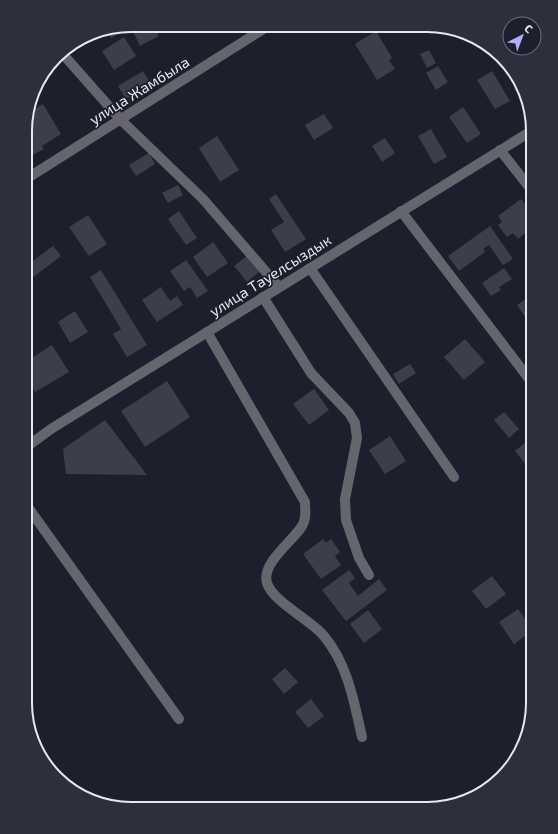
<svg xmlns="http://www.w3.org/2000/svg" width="558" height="834" viewBox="0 0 558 834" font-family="'Exo 2',sans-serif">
<rect width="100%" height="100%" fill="#1e1f2c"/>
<!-- building -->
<g fill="#3c3e4c">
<path d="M130 25H153L159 36 140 46Z"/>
<path d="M124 26 126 29 111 38 106 29Z"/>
<path d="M362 26 376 27 366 32Z"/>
<path d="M376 31 392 58 389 60 395 69 377 80 355 44Z"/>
<path d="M124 37 136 56 114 70 102 51Z"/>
<path d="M429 50 436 63 427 68 420 54Z"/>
<path d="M438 66 448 82 436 90 426 73Z"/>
<path d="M143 71 151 84 126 99 118 86Z"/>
<path d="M492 71 510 101 495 109 477 80Z"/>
<path d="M43 104 61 134 42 146 44 149 32 155 26 145V117L27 114Z"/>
<path d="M463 107 481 134 467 143 449 117Z"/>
<path d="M324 114 333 128 314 140 305 125Z"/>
<path d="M431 129 447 157 434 164 418 136Z"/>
<path d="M217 136 239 170 220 182 199 148Z"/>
<path d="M385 138 395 153 382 162 372 146Z"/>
<path d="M149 153 155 164 136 176 129 165Z"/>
<path d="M178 185 183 195 168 203 162 193Z"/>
<path d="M276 194 306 239 285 252 271 230 284 222 269 199Z"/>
<path d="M521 199 532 213 528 216 533 223V227L518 239 513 233 507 237 498 225 502 222 498 216Z"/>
<path d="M179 211 197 238 186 245 168 219Z"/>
<path d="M88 215 107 244 89 256 69 227Z"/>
<path d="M490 226 513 259 503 265 489 245 483 249 485 252 459 271 448 256Z"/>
<path d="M213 242 228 263 207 277 193 257Z"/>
<path d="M53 246 61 256 32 278 26 270V266Z"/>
<path d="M247 256 259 272 247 282 234 266Z"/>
<path d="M186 260 208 291 197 298 190 287 184 291 170 271Z"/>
<path d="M504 268 512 279 499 287 501 290 491 296 482 283Z"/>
<path d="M101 270 147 345 127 357 113 334 121 329 90 277Z"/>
<path d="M161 287 170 301 177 296 183 305 157 322 142 300Z"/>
<path d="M533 294V325L531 326 517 305Z"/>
<path d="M75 311 88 332 70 343 58 322Z"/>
<path d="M465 339 485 362 464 380 444 357Z"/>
<path d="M52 345 69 372 35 392 26 376V359L27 361Z"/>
<path d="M410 364 416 373 399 384 393 374Z"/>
<path d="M167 381 190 417 145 447 121 411Z"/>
<path d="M314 389 329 410 309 425 293 404Z"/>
<path d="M504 412 519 429 509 438 494 420Z"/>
<path d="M105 420 147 475 66 474 63 449Z"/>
<path d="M390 436 406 461 385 474 369 450Z"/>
<path d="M526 442 533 451V474L515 451Z"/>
<path d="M323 539 326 543 331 539 340 552 335 556 341 565 321 579 303 554Z"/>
<path d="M349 570 355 578 349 583 358 596 379 579 387 590 346 621 322 590Z"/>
<path d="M492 576 506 594 486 609 472 591Z"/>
<path d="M518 609 533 630 514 644 499 622Z"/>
<path d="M368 610 382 629 364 643 350 624Z"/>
<path d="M533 648V665L525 654Z"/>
<path d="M285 668 298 682 284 694 272 679Z"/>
<path d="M311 699 324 716 308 728 295 712Z"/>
</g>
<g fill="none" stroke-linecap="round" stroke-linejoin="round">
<!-- minor -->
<g stroke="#65666d" stroke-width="10">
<path d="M61 52 121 120 203 199 279 287"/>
<path d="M500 150 533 192"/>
<path d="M26 179 268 26"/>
<path d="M401 211 533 384"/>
<path d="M310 268 454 477"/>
<path d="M263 297 311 373 349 413 355 423 357 438 345 499 346 520 359 558 369 575"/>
<path d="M207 332 305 502C305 510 307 518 302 526 293 541 261 563 267 583 273 602 311 620 324 636 348 665 354 702 362 737"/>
<path d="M25 503 179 719"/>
</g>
<!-- tertiary -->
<path stroke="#65666d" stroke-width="10" d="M25 448 51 429 533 130"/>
</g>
<g text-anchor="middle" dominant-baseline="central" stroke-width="3.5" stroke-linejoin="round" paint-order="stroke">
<!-- street labels -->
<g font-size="15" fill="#e7e8f1" stroke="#1e1f2c">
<text transform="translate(139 90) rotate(-32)">улица Жамбыла</text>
<text transform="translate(270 275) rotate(-32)">улица Тауелсыздык</text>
</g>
</g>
<!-- crop -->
<path d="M0 0H558V834H0ZM131 32H427A99 99 0 0 1 526 131V703A99 99 0 0 1 427 802H131A99 99 0 0 1 32 703V131A99 99 0 0 1 131 32Z" fill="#2e2f3c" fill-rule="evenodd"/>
<path fill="none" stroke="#e7e8f1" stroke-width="2" d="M131 32H427A99 99 0 0 1 526 131V703A99 99 0 0 1 427 802H131A99 99 0 0 1 32 703V131A99 99 0 0 1 131 32Z"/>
<!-- north arrow -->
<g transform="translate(522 36) rotate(42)"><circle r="19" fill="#1e1f2c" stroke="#6e6f7b"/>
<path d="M0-3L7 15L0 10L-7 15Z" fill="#aab0fb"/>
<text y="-6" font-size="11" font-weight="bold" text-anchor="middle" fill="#e7e8f1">С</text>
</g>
</svg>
